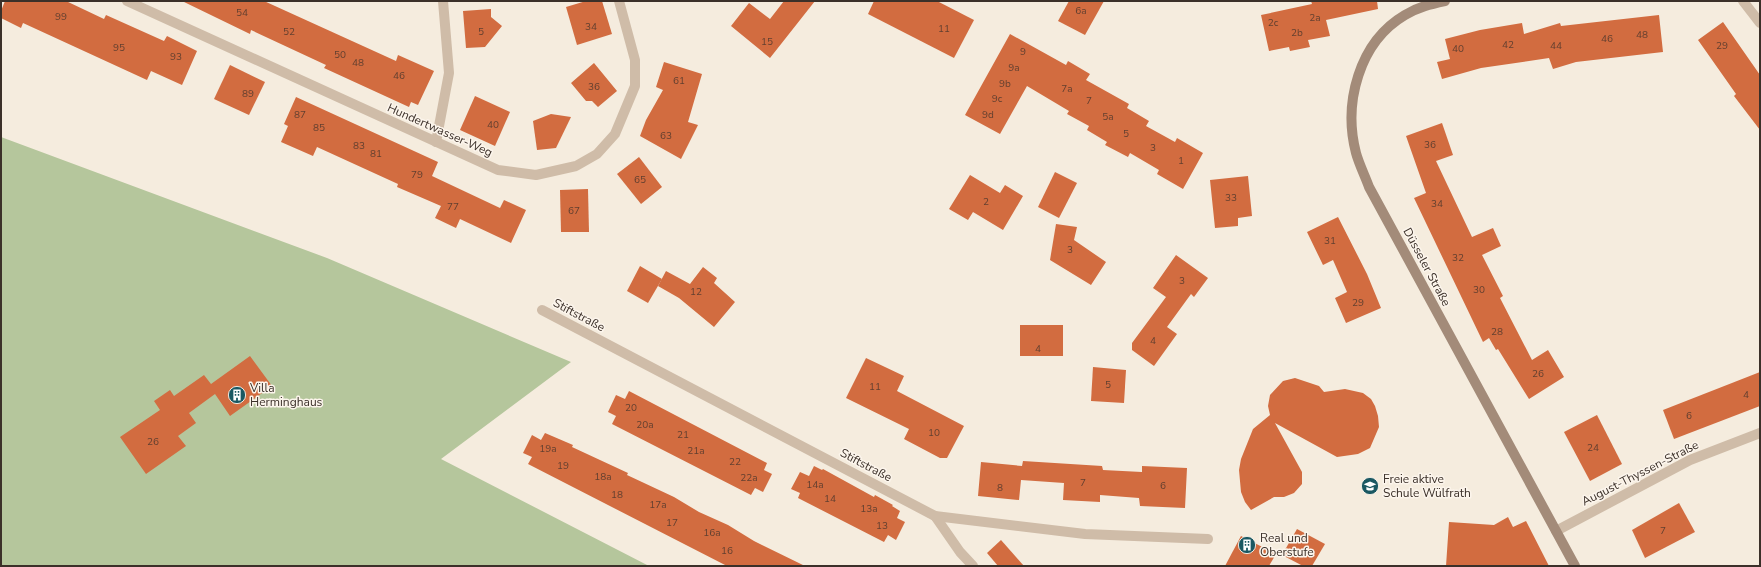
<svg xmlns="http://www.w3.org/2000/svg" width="1761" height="567" viewBox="0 0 1761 567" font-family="'Nunito Sans',sans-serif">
<rect width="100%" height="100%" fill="#f5ecde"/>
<!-- green -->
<path fill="#b5c69c" d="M1 137 327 258 571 362 441 459 649 566H1Z"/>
<!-- building -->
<g fill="#d26c40">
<path d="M5 1H66L104 19 106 15 164 41 167 36 197 51 182 85 151 71 147 80 23 23 21 28 1 18V11Z"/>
<path d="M182 1H264L396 61 398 55 434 71 418 105 411 102 409 107 324 68 326 65 251 30 250 34Z"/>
<path d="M586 1H602L612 34 577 45 566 7Z"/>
<path d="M784 1H815L770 58 731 26 749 3 770 19Z"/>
<path d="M874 1H937L974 20 954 58 868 14Z"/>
<path d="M1069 1H1104L1085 35 1058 21Z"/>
<path d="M1311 1H1377L1378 9 1326 20 1330 36 1308 40 1310 47 1290 51 1289 47 1269 51 1261 15 1312 4Z"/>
<path d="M491 9V17L502 26 485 47 466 48 463 11Z"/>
<path d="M1659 15 1663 52 1576 62 1553 69 1549 58 1481 68 1442 79 1437 62 1450 59 1445 39 1480 30 1522 23 1524 34 1560 23 1561 26Z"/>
<path d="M1723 22 1760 75V130L1734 96 1736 94 1698 40Z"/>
<path d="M1010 34 1066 65 1068 61 1090 74 1086 80 1129 104 1127 108 1149 121 1146 126 1175 142 1177 138 1203 153 1183 189 1157 174 1159 170 1130 153 1128 157 1105 145 1107 142 1087 130 1089 126 1067 114 1069 111 1027 86 1000 134 965 115Z"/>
<path d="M664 62 702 74 688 122 698 125 681 159 640 136 646 120 663 90 656 87Z"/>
<path d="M594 63 617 91 598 107 592 101H586L571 83Z"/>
<path d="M230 65 265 82 249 115 214 99Z"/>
<path d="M475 96 510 112 495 146 460 130Z"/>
<path d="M296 97 438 162 432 176 500 208 504 200 526 210 511 243 460 219 456 228 435 218 441 206 397 187 398 184 317 147 313 156 281 142 288 126 284 124Z"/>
<path d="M551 114 571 117 556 148 537 150 533 121Z"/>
<path d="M1442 123 1453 155 1436 161 1472 237 1493 228 1501 246 1482 255 1503 296 1500 298 1532 360 1548 350 1564 377 1529 399 1498 349 1496 350 1489 338 1483 342 1414 198 1426 193 1406 136Z"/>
<path d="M639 157 662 187 641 204 617 174Z"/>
<path d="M1055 172 1077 183 1059 218 1038 207Z"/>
<path d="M970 175 1000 193 1005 185 1023 196 1003 230 973 212 968 220 949 209Z"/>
<path d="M1248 176 1252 216 1238 218V226L1215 228 1210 180Z"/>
<path d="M588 189 589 232H561L560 190Z"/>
<path d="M1338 217 1367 274 1381 308 1346 323 1335 298 1347 292 1333 260 1323 265 1307 232Z"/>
<path d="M1056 224 1077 227 1074 240 1106 262 1091 285 1050 260Z"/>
<path d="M1176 255 1208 278 1194 297 1191 294 1167 327 1177 334 1154 366 1132 350V343L1166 297 1153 288Z"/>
<path d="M640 266 662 279 648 303 627 291Z"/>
<path d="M703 267 717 278 714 283 735 302 714 327 679 298 658 286 666 271 690 284Z"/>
<rect x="1020" y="325" width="43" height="31"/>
<path d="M250 356 272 386 230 416 215 394 189 413 196 423 178 436 186 446 146 474 120 437 160 410 154 401 170 390 174 396 204 375 211 384Z"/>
<path d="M866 358 904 376 897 391 964 426 947 458H940L904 439 909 429 846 398Z"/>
<path d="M1093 367 1126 370 1124 403 1091 401Z"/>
<path d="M1760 372V406L1674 439 1663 410Z"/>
<path d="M1295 378 1319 386 1324 392 1345 389 1363 393 1371 399 1375 406 1378 416 1379 427 1370 448 1358 454 1337 457 1275 423 1302 472V484L1294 493 1284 497H1274L1251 510 1245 502 1241 492 1239 470 1241 459 1253 429 1270 415 1268 406 1270 395 1283 381Z"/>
<path d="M629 391 767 463 764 470 772 474 763 492 755 488 751 495 612 424 616 416 608 412 616 395 625 399Z"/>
<path d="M1597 415 1622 464 1590 481 1564 432Z"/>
<path d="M545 433 573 445 572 447 628 473 627 475 674 497 699 512 728 525 754 541 805 566H727L686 545 528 464 532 457 523 453 532 435 541 440Z"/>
<path d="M1023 461 1102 466 1103 470 1142 472V466L1187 468 1185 508 1140 506 1139 498 1100 495V502L1063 500 1064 483 1021 480 1019 500 978 496 981 462 1022 466Z"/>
<path d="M814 466 822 470 823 469 874 497 875 495 893 505 892 506 900 511 897 518 905 522 896 540 888 535 884 542 798 498 800 493 791 489 800 472 809 476Z"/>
<path d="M1679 503 1695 532 1645 558 1632 530Z"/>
<path d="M1508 517 1513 527 1526 521 1549 566H1446L1449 522 1494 525Z"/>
<path d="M1297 529 1325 544 1312 566H1303L1282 555Z"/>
<path d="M1241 536 1276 554 1269 566H1225Z"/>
<path d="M1001 540 1024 566H998L987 553Z"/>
</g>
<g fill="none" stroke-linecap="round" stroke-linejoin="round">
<!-- street -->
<g stroke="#cfbca8" stroke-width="10">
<path d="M127 1 498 170 536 175 576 166 597 154 615 134 635 86V60L619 1"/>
<path d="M1743 1 1760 23"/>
<path d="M436 142 449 73 443 1"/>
<path d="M542 310 935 516 1085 534 1208 539"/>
<path d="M935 516 960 552 973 566"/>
<path d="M1556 531 1690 460 1760 433"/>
</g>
<!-- secondary -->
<path stroke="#a38b79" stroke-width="10" d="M1445 1C1431 4 1418 7 1405 15 1359 42 1343 103 1356 153 1359 164 1365 176 1369 187L1575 566"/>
</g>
<!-- icons -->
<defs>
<symbol id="building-disc" viewBox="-11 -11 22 22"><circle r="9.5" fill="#1a5862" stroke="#fcf5ec"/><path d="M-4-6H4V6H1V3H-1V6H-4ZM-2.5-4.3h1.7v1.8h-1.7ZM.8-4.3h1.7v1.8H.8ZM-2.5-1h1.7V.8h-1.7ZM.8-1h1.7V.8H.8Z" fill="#fff"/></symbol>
<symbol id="school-disc" viewBox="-11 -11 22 22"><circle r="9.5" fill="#1a5862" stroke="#fcf5ec"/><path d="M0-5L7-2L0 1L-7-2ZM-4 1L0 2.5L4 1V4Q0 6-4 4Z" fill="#fff"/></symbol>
</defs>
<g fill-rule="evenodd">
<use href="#building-disc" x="227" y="385" width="20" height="20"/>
<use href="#school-disc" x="1360" y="476" width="20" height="20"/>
<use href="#building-disc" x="1237" y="535" width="20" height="20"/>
</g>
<g text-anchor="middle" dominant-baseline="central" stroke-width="3" stroke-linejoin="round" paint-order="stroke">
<!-- number labels -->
<g font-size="10" fill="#613f2f">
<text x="1081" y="11">6a</text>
<text x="242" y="13">54</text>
<text x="61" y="17">99</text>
<text x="1315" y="18">2a</text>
<text x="1273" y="23">2c</text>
<text x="591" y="27">34</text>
<text x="944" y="29">11</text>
<text x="289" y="32">52</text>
<text x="481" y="32">5</text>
<text x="1297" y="33">2b</text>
<text x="1642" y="35">48</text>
<text x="1607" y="39">46</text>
<text x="767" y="42">15</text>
<text x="1508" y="45">42</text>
<text x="1556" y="46">44</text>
<text x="1722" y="46">29</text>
<text x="119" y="48">95</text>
<text x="1458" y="49">40</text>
<text x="1023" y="52">9</text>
<text x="340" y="55">50</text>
<text x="176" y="57">93</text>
<text x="358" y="63">48</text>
<text x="1014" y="68">9a</text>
<text x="399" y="76">46</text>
<text x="679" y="81">61</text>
<text x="1005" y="84">9b</text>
<text x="594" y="87">36</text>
<text x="1067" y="89">7a</text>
<text x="248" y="94">89</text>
<text x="997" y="99">9c</text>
<text x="1089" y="101">7</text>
<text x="300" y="115">87</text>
<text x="988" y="115">9d</text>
<text x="1108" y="117">5a</text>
<text x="493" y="125">40</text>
<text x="319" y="128">85</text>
<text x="1126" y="134">5</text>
<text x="666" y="136">63</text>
<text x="1430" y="145">36</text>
<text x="359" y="146">83</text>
<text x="1153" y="148">3</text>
<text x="376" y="154">81</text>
<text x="1181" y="161">1</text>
<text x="417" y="175">79</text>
<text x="640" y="180">65</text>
<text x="1231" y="198">33</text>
<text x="986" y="202">2</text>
<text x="1437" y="204">34</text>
<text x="453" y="207">77</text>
<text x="574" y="211">67</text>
<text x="1330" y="241">31</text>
<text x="1070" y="250">3</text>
<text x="1458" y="258">32</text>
<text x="1182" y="281">3</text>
<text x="1479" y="290">30</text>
<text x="696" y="292">12</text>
<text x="1358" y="303">29</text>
<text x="1497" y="332">28</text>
<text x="1153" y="341">4</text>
<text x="1038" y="349">4</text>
<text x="1538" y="374">26</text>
<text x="1108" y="385">5</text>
<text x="875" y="387">11</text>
<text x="1746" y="395">4</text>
<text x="631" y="408">20</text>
<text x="1689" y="416">6</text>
<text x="645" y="425">20a</text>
<text x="934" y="433">10</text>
<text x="683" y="435">21</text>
<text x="153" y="442">26</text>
<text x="1593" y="448">24</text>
<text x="548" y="449">19a</text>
<text x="696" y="451">21a</text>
<text x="735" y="462">22</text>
<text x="563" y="466">19</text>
<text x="603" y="477">18a</text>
<text x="749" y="478">22a</text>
<text x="1083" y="483">7</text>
<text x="815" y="485">14a</text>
<text x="1163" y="486">6</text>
<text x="1000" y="488">8</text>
<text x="617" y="495">18</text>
<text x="830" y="499">14</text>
<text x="658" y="505">17a</text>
<text x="869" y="509">13a</text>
<text x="672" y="523">17</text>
<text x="882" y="526">13</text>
<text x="1663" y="531">7</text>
<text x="712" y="533">16a</text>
<text x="727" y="551">16</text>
</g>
<!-- street labels -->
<g font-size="12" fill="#3b3029" stroke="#fcf5ec">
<text transform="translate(440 130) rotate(24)">Hundertwasser-Weg</text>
<text transform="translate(1427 267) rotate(62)">Düsseler Straße</text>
<text transform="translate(579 315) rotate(28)">Stiftstraße</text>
<text transform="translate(866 465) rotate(28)">Stiftstraße</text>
<text transform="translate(1640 473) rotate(-27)">August-Thyssen-Straße</text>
</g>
<!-- poi labels -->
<g font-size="12" fill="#3b3029" stroke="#fcf5ec" text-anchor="start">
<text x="250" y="388">Villa<tspan x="250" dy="14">Herminghaus</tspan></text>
<text x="1383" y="479">Freie aktive<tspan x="1383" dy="14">Schule Wülfrath</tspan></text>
<text x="1260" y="538">Real und<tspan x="1260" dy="14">Oberstufe</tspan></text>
</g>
</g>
<!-- border -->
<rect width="1761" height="567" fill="none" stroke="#3b3029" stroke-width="4"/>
</svg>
